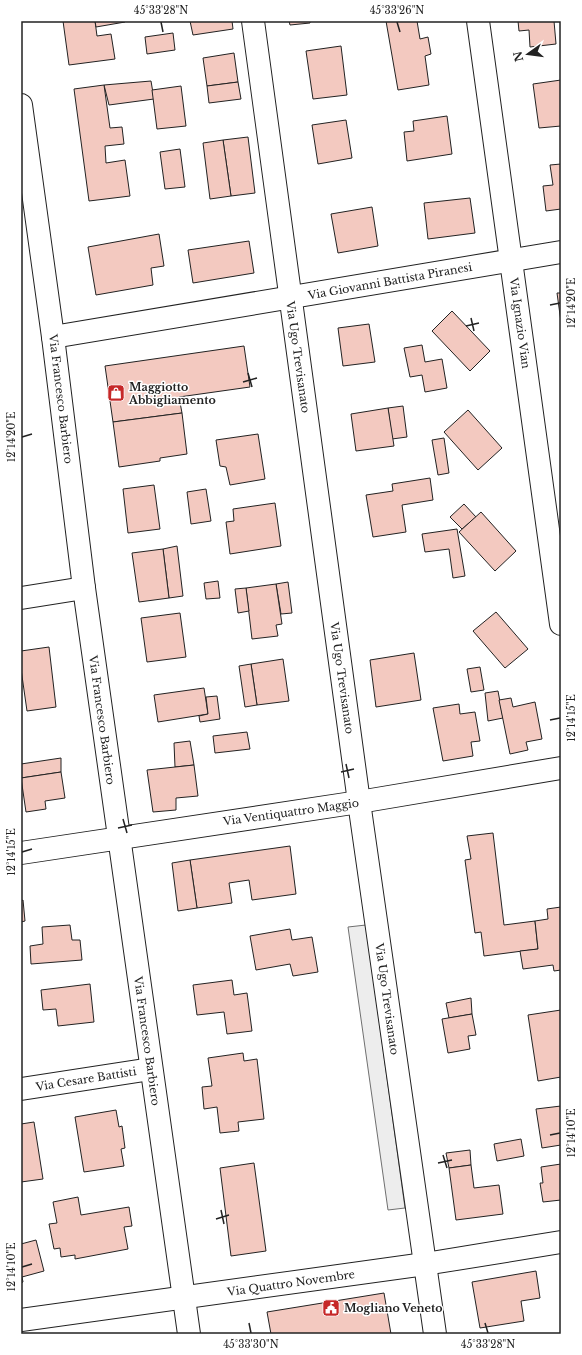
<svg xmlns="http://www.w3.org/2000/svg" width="582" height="1355" viewBox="0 0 582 1355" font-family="'Libre Baskerville',serif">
<rect width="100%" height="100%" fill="#fff"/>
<!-- parking -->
<path fill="#ededed" stroke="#6f6f6f" d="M366 925 405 1208 388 1210 348 927Z"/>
<!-- building -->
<g fill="#f3c9c0" stroke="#222">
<path d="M63 21H95L97 36 111 34 115 59 69 65Z"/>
<path d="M95 21H124L125 22 96 27Z"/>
<path d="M190 21H232L233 29 193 35Z"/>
<path d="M289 21H310V23L290 25Z"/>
<path d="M386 21H417L420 39 428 37 431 54 425 56 429 85 398 90Z"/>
<path d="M518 21H554L556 44 530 47 529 30 519 31Z"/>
<path d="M173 33 175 50 147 54 145 37Z"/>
<path d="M341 46 347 95 313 99 306 51Z"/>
<path d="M234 53 238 82 207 86 203 58Z"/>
<path d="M561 80V126L539 128 533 84Z"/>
<path d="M151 81 154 99 109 105 104 85Z"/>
<path d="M238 82 241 99 209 103 207 86Z"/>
<path d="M104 85 110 128 122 127 124 144 105 146 106 163 125 160 130 196 89 201 74 89Z"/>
<path d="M181 86 186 126 157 129 152 90Z"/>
<path d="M447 116 452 154 407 161 404 132 414 131 413 121Z"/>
<path d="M346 120 352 158 318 164 312 125Z"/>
<path d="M248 137 255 193 231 196 223 140Z"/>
<path d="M223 140 231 196 210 199 203 143Z"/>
<path d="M180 149 185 187 165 189 160 152Z"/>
<path d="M561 164V209L546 211 543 186 553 185 550 165Z"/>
<path d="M470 198 475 233 428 239 424 203Z"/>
<path d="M372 207 378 246 338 253 331 214Z"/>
<path d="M159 234 164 266 151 268 153 285 96 295 88 247Z"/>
<path d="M249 241 254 273 193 283 188 250Z"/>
<path d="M557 293H561V322Z"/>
<path d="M452 311 490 351 470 371 432 331Z"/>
<path d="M369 324 375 362 343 366 338 328Z"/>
<path d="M422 345 425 362 442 359 447 388 425 392 422 375 410 377 404 348Z"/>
<path d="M244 346 250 387 179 397 182 413 113 422 105 366Z"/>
<path d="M403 406 407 437 392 439 388 408Z"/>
<path d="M388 408 394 446 356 451 351 414Z"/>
<path d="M468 410 502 448 478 470 444 432Z"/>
<path d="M182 413 187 454 160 458V461L119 467 113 422Z"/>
<path d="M258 434 265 479 230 485 226 467 220 466 216 440Z"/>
<path d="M444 438 449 473 438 475 432 440Z"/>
<path d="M430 478 433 500 402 505 406 532 373 537 366 495 393 491 392 484Z"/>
<path d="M154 485 160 529 128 533 123 489Z"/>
<path d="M206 489 211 521 191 524 187 492Z"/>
<path d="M275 503 281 546 230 554 226 522 234 521 233 509Z"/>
<path d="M464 504 476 517 462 529 450 517Z"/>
<path d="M481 512 516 551 495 571 459 532Z"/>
<path d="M457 529 465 576 453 578 449 549 425 552 422 534Z"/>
<path d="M177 546 183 596 169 598 163 549Z"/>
<path d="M163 549 169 598 139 602 132 553Z"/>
<path d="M218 581 220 598 206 599 204 583Z"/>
<path d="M288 582 292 613 281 614 276 584Z"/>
<path d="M276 584 282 624 276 625 278 636 252 639 246 588Z"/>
<path d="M246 588 249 611 238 613 235 589Z"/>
<path d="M496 612 528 649 505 668 473 631Z"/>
<path d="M180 613 186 657 147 662 141 618Z"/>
<path d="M49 647 56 707 27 711 21 669V651Z"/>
<path d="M414 653 421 700 376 707 370 660Z"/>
<path d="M283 659 289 701 257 705 251 664Z"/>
<path d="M251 664 257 705 245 707 239 666Z"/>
<path d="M480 667 484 690 471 692 467 669Z"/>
<path d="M204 688 208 714 158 722 154 695Z"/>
<path d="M498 691 503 718 488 721 485 693Z"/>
<path d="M217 696 220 719 200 722 199 716 208 714 206 697Z"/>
<path d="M511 698 513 707 535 702 542 739 526 742 528 750 510 754 499 700Z"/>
<path d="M459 704 460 714 475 712 480 741 471 742 473 756 443 761 433 708Z"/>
<path d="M247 732 250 749 215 753 213 736Z"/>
<path d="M190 741 194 765 175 767 174 743Z"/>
<path d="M61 758V772L21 778V764Z"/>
<path d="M194 765 198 796 176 798V810L153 812 147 770Z"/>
<path d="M61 772 65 798 45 801 46 809 26 812 21 778Z"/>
<path d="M493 833 504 925 535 921 538 949 484 956 481 932 475 933 465 860 471 859 467 836Z"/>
<path d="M290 846 296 894 252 900 249 880 229 883 232 903 197 908 190 860Z"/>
<path d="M190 860 197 908 178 911 172 863Z"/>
<path d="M23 900 25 921 21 922V901Z"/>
<path d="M561 907V970L554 971 553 965 523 969 520 951 538 949 535 921 548 919 547 909Z"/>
<path d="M70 925 72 940H80L82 960 31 964 30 946 43 944 42 927Z"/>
<path d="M290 929 292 940 312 937 318 972 293 976 290 964 256 970 250 936Z"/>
<path d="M232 980 234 995 247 993 252 1031 227 1034 224 1012 197 1015 193 985Z"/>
<path d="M90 984 94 1022 58 1026 56 1009 43 1010 41 990Z"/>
<path d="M471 998 472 1014 449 1018 446 1003Z"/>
<path d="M561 1010V1077L538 1081 528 1015Z"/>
<path d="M472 1014 476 1035 468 1036 470 1049 448 1053 442 1019Z"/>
<path d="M243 1053 244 1061 257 1059 264 1119 238 1122 239 1131 220 1133 217 1107 204 1109 202 1087 212 1086 208 1058Z"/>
<path d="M561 1106V1145L542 1148 536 1109Z"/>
<path d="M116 1110 119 1127 122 1126 125 1148 121 1149 124 1166 84 1172 75 1117Z"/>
<path d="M34 1122 43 1179 21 1182V1124Z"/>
<path d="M521 1139 524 1156 497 1161 494 1144Z"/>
<path d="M470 1150 471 1165 449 1168 446 1153Z"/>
<path d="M254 1163 266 1251 231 1256 220 1168Z"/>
<path d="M561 1164V1200L543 1202 540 1183H543L541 1167Z"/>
<path d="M471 1165 474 1188 499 1185 503 1214 456 1220 449 1168Z"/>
<path d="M78 1197 81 1215 129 1207 132 1226 124 1227 128 1249 75 1259V1255L61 1257 60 1248 54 1249 49 1224 57 1223 53 1202Z"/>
<path d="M36 1240 44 1271 22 1277 23 1282 21 1283V1244Z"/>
<path d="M536 1271 540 1298 521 1301 524 1321 480 1328 472 1282Z"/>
<path d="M384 1293 391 1334H271L267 1312Z"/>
</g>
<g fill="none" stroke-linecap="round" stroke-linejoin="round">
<defs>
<g id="minor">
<path d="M253 21 359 802 435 1334"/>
<path d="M478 21 561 624"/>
<path d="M21 105 53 337 84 588 189 1334"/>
<path d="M53 337 561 252"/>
<path d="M21 598 84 588"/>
<path d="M21 853 359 802 561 768"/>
<path d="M21 1089 151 1069"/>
<path d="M21 1320 425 1264 561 1242"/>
</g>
</defs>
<!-- minor casing -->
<use href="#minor" stroke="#222" stroke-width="24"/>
<!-- minor -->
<use href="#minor" stroke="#fff" stroke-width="22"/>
</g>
<!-- ticks -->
<path fill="none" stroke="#222" stroke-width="1.5" d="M161 22 163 32M397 22 400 32M550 305 560 303M471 318 474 331M466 326 479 323M248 373 252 387M243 382 257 378M22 437 32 434M550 720 560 718M346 764 349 778M341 772 354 769M123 819 127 833M118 828 132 825M22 852 32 849M550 1135 560 1133M443 1155 447 1168M438 1163 452 1160M221 1210 224 1224M216 1219 229 1215M22 1267 32 1264M249 1323 251 1333M485 1323 488 1333"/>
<!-- icons -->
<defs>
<symbol id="shop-square" viewBox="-11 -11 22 22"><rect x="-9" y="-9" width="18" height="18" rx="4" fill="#c62828" stroke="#fff"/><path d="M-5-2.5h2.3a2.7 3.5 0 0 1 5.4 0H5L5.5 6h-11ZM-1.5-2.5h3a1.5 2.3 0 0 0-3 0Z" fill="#fff"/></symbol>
<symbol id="civic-square" viewBox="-11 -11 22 22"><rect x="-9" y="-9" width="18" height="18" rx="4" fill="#c62828" stroke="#fff"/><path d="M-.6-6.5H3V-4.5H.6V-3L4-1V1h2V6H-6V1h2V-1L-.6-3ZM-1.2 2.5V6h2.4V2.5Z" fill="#fff"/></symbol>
</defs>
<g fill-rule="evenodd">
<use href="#shop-square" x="106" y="383" width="20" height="20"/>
<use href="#civic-square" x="321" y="1298" width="20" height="20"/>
</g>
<g text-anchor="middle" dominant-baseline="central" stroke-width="3" stroke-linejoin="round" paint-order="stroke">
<!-- street labels -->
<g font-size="11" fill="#222" stroke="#fff">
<text transform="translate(390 281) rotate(-10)">Via Giovanni Battista Piranesi</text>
<text transform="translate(520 323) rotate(82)">Via Ignazio Vian</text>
<text transform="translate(298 357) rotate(82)">Via Ugo Trevisanato</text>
<text transform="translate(61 399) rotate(83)">Via Francesco Barbiero</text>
<text transform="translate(342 678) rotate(82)">Via Ugo Trevisanato</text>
<text transform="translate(102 720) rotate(82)">Via Francesco Barbiero</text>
<text transform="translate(291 812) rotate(-8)">Via Ventiquattro Maggio</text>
<text transform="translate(387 999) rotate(82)">Via Ugo Trevisanato</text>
<text transform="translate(147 1041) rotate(82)">Via Francesco Barbiero</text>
<text transform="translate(86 1079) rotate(-9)">Via Cesare Battisti</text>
<text transform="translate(291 1283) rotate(-8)">Via Quattro Novembre</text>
</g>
<!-- poi labels -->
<g font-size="11" font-weight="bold" fill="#222" stroke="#fff" text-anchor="start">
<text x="129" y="387">Maggiotto<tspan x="129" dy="13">Abbigliamento</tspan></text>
<text x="344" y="1308">Mogliano Veneto</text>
</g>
</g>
<!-- border -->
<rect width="582" height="1355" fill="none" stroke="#ffffff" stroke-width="44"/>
<!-- north arrow -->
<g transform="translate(528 54) rotate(256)" stroke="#ffffff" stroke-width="3" paint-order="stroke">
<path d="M0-3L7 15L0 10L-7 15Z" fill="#222222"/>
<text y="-6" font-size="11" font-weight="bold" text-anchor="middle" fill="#222222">N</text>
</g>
<rect x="22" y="22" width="538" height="1311" fill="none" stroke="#222" stroke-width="1.5"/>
<g font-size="10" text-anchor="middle" fill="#222">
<text x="161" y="14">45°33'28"N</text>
<text x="397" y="14">45°33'26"N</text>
<text transform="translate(571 303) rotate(-90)" y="4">12°14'20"E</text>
<text transform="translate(11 437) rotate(-90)" y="4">12°14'20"E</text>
<text transform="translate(571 718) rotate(-90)" y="4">12°14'15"E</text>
<text transform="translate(11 852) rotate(-90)" y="4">12°14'15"E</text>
<text transform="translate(571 1133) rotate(-90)" y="4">12°14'10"E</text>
<text transform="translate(11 1267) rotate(-90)" y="4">12°14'10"E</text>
<text x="251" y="1348">45°33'30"N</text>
<text x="488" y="1348">45°33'28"N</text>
</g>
</svg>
